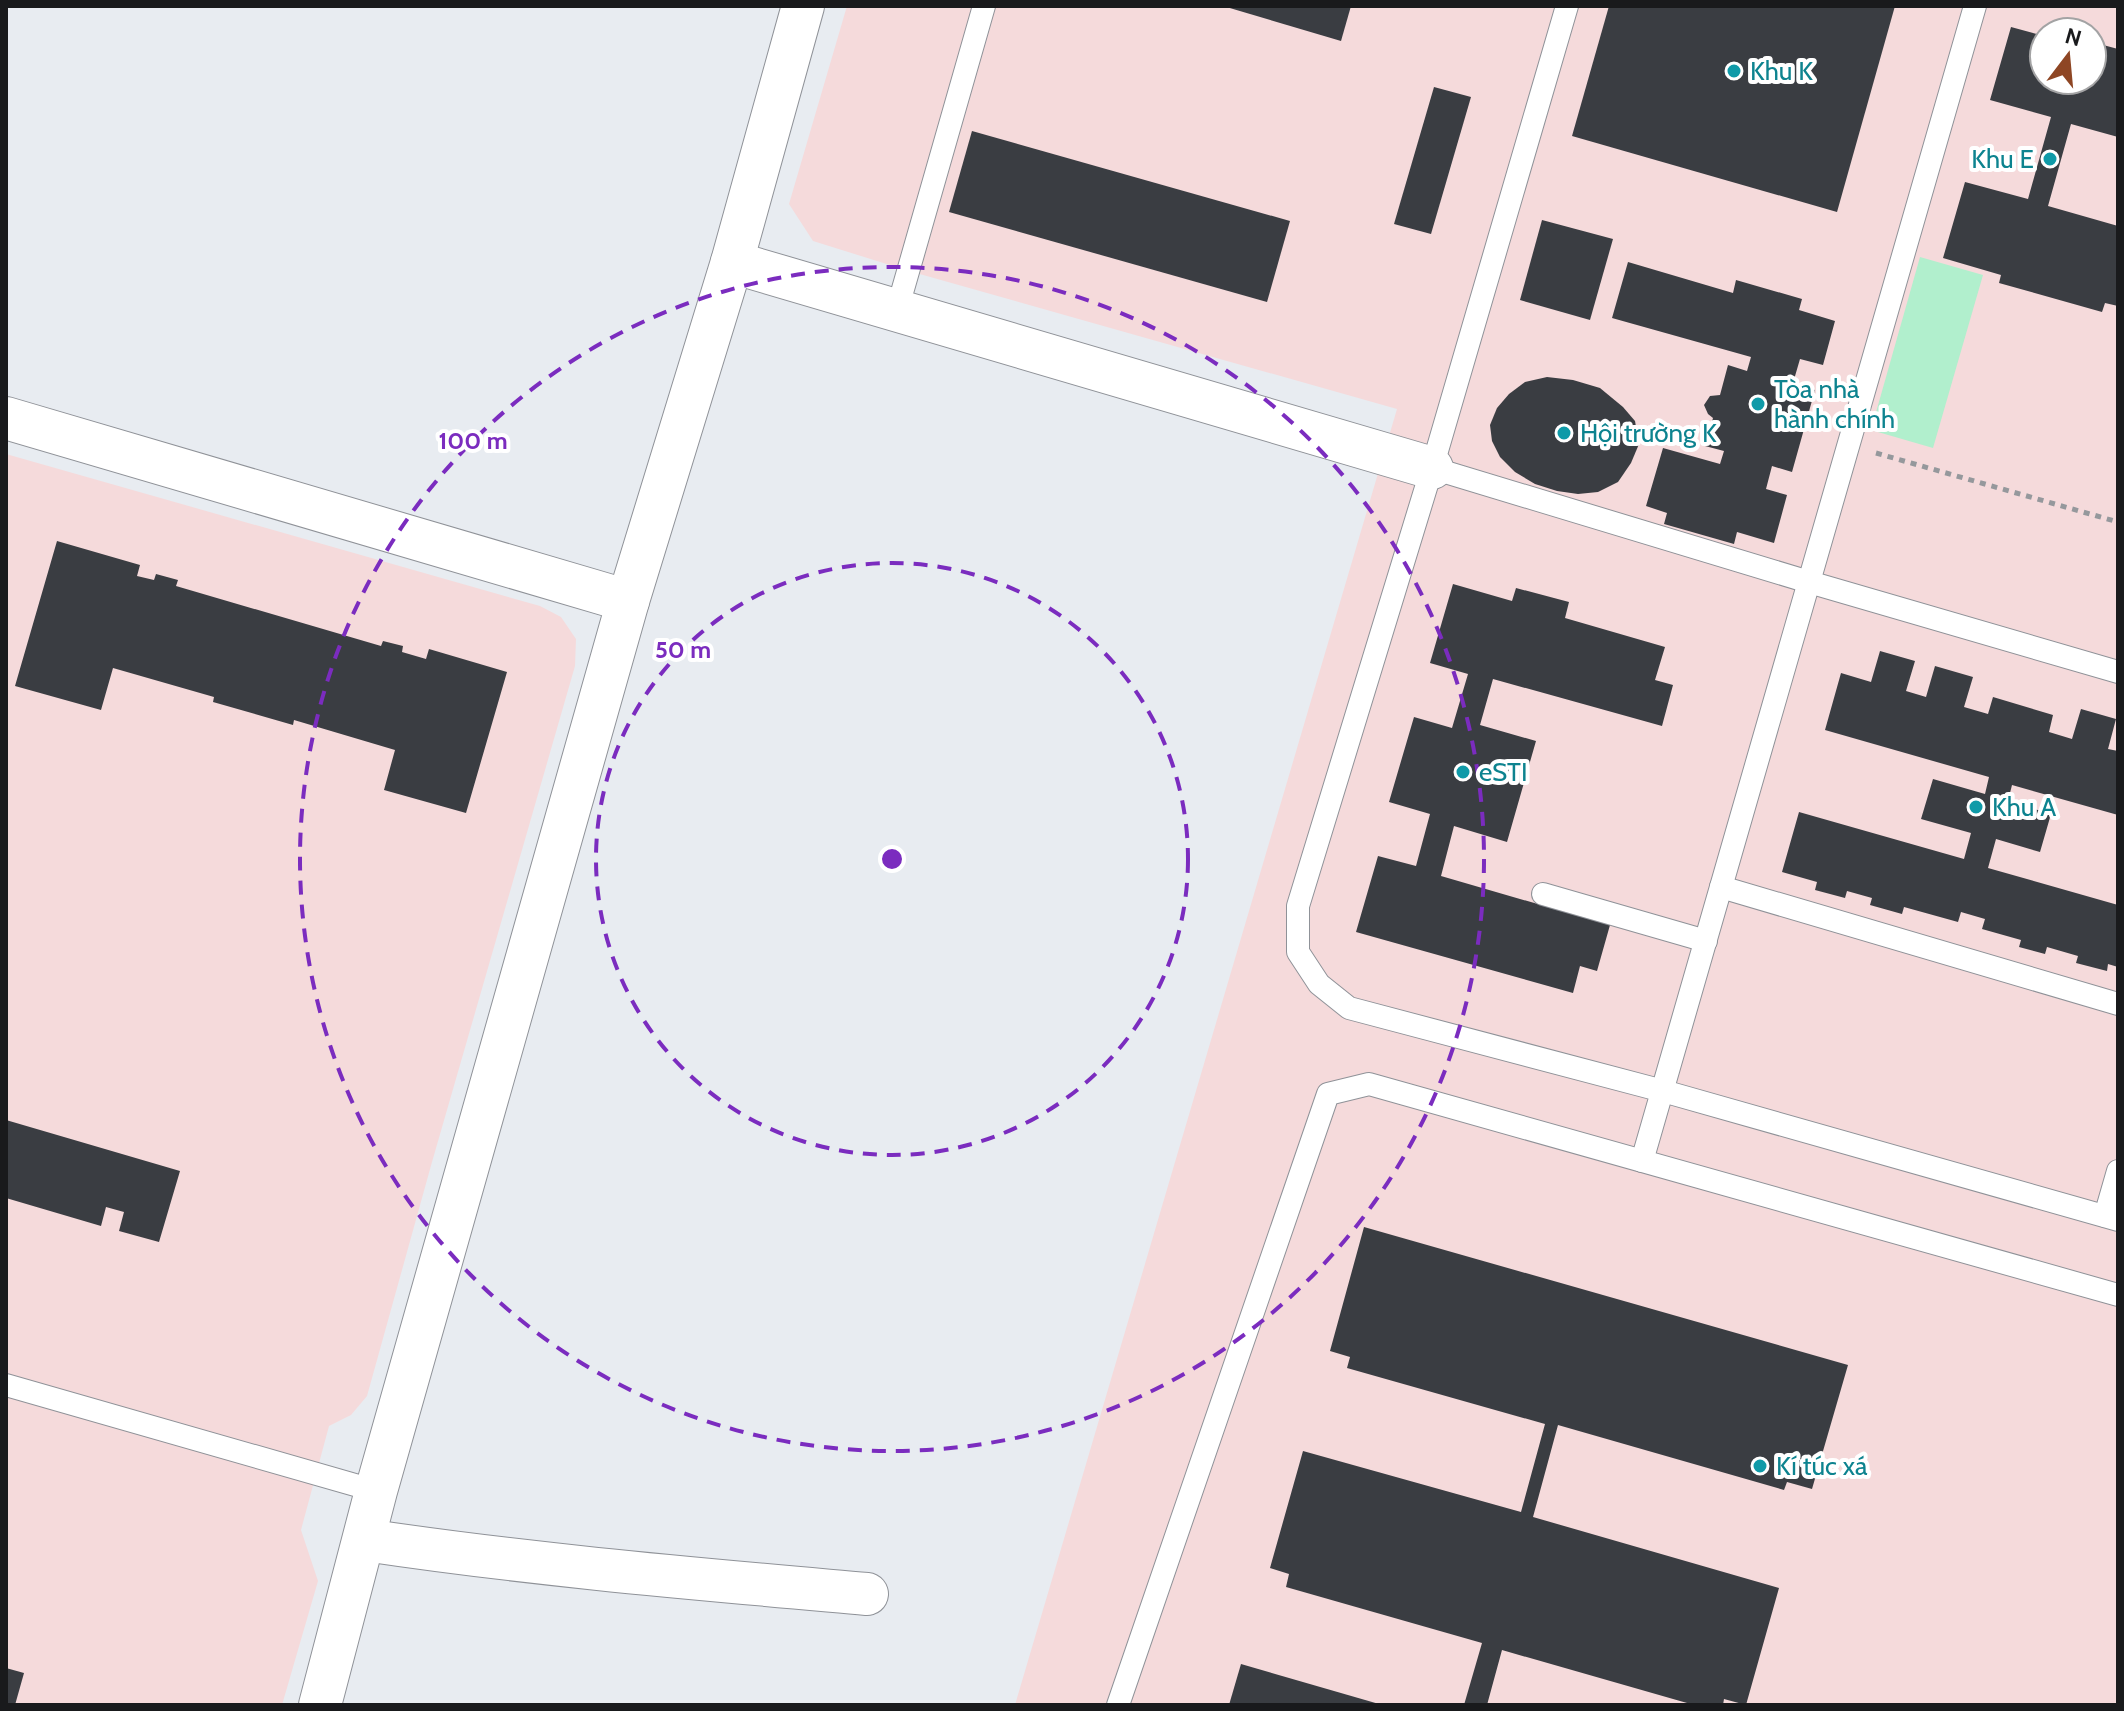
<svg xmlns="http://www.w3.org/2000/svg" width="2124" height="1711" viewBox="0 0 2124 1711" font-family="Cabin,sans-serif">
<rect width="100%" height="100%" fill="#e8ecf1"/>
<!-- education -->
<g fill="#f5dadb" fill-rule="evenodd">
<path d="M847 6H2118V1705H1015L1397 409 909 271 813 241 789 204ZM2044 32H2092V80H2044Z"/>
<path d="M6 454 540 606 561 617 576 639 575 666 432 1162 367 1396 351 1415 329 1426 301 1530 318 1581 282 1705H6Z"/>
</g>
<!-- green -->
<path fill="#b1efcd" d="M1920 257 1983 275 1933 448 1871 430Z"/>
<!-- building -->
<g fill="#3a3d42">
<path d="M1223 6H1351L1341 41Z"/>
<path d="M1609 6H1895L1837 212 1572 136Z"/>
<path d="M2011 27 2044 36V80H2092V42L2118 49V137L2071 124 2048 206 2118 226V306L2105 303 2102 312 1999 283 2001 275 1943 258 1965 182 2028 199 2051 117 1990 100Z"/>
<path d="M1434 87 1471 97 1431 234 1394 224Z"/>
<path d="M972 131 1290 221 1267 302 949 212Z"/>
<path d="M1542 220 1613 239 1590 320 1520 300Z"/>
<path d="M1628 262 1733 293 1736 280 1802 299 1799 310 1835 321 1823 365 1800 359 1793 383 1815 390 1792 472 1772 466 1766 489 1787 495 1774 543 1737 532 1734 544 1664 524 1667 513 1646 506 1663 448 1720 464 1724 451 1705 446 1713 418 1708 414 1704 405 1710 396 1720 395 1728 365 1747 371 1751 357 1612 318Z"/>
<path d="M1547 377 1573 380 1600 388 1623 407 1635 421 1639 444 1631 463 1618 482 1598 492 1578 494 1557 491 1535 484 1515 472 1500 457 1492 441 1490 425 1497 408 1509 394 1525 382Z"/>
<path d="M57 541 140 565 137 576 154 580 156 574 178 580 176 586 381 646 383 641 403 646 402 652 426 659 429 649 507 672 466 813 384 790 395 750 294 720 293 725 213 702 214 697 113 668 101 710 15 686Z"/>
<path d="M1453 584 1512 601 1516 588 1569 602 1565 618 1665 647 1655 680 1673 685 1662 726 1493 679 1480 725 1536 741 1507 842 1454 826 1441 876 1610 925 1597 971 1580 966 1573 993 1356 932 1378 856 1416 866 1430 814 1389 802 1414 717 1452 728 1468 674 1430 663Z"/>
<path d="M1880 651 1915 661 1906 691 1926 697 1935 666 1973 677 1964 707 1988 714 1993 697 2053 715 2049 732 2072 739 2081 709 2116 719 2108 749 2118 751V815L2012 785 2008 801 2051 814 2040 852 1996 839 1988 868 2118 905V967L2108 964 2107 971 2076 963 2078 956 2047 947 2045 954 2019 947 2021 940 1982 929 1985 919 1961 912 1958 922 1904 907 1902 914 1870 905 1872 898 1847 891 1845 898 1815 890 1817 882 1782 872 1799 812 1964 859 1971 833 1921 819 1933 779 1985 794 1989 777 1825 730 1841 673 1871 682Z"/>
<path d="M6 1120 180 1171 159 1242 119 1231 124 1212 106 1207 101 1226 6 1198Z"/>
<path d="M1364 1227 1848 1365 1812 1489 1787 1482 1784 1490 1558 1425 1533 1517 1779 1588 1746 1705 1724 1699 1723 1705H1694L1502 1650 1487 1705H1464L1482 1643 1286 1587 1289 1574 1270 1568 1303 1451 1521 1512 1545 1424 1347 1368 1350 1357 1330 1351Z"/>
<path d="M1241 1664 1379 1704V1705H1229Z"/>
<path d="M6 1668 24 1673 15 1705H6Z"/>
</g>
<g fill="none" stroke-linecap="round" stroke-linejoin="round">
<defs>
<g id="lane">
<path d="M1567 6 1432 468 1298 906V952L1319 984 1349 1008 1663 1091 2118 1220"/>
<path d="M897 310 984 6"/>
<path d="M1432 468 1809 582 2118 672"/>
<path d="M1721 887 2118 1004"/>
<path d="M1543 894 1706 941"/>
<path d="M1642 1161 1975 6"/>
<path d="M2105 1216 2118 1171"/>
<path d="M6 1385 376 1491"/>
<path d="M1118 1705 1328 1094 1369 1084 2118 1295"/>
</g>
<g id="street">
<path d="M732 262 1432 468"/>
<path d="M6 418 628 601"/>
<path d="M365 1540C532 1565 699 1579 867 1594"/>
<path d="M320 1705 376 1491 628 601 732 262 803 6"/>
</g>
</defs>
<!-- lane casing -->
<use href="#lane" stroke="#8f9298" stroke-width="24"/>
<!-- street casing -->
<use href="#street" stroke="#8f9298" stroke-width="44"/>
<!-- path -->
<path stroke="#95989c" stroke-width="5" stroke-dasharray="6 6" stroke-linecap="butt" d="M1876 453 2118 522"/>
<!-- lane -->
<use href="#lane" stroke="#fff" stroke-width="22"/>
<!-- street -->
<use href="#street" stroke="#fff" stroke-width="42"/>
</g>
<!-- distance rings -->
<g fill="none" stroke="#7b2cbf" stroke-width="4" stroke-dasharray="14 10">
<circle cx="892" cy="859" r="296"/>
<circle cx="892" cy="859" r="592"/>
</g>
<!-- markers -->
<g fill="#0f9aa8" stroke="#fff" stroke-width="3">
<circle cx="1734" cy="71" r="8"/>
<circle cx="2050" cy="159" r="8"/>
<circle cx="1758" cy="404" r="8"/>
<circle cx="1564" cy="433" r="8"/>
<circle cx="1463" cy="772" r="8"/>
<circle cx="1976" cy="807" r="8"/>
<circle cx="1760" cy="1466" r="8"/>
</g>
<g text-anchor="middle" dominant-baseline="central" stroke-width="8" stroke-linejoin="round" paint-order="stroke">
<!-- culture labels -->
<g font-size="26" fill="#0d838f" stroke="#fff" text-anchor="start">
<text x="1750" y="71">Khu K</text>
<text x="2034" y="159" text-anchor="end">Khu E</text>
<text x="1774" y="389">Tòa nhà<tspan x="1774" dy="30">hành chính</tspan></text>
<text x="1580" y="433">Hội trường K</text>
<text x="1479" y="772">eSTI</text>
<text x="1992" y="807">Khu A</text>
<text x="1776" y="1466">Kí túc xá</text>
</g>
</g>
<circle cx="892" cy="859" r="12" fill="#7b2cbf" stroke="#fff" stroke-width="4"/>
<g font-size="24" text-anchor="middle" font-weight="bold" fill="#7b2cbf" stroke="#fff" stroke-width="8" stroke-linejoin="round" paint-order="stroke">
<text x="473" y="449">100 m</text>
<text x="683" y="658">50 m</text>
</g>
<!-- border -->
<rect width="2124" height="1711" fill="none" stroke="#191a1c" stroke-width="16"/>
<!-- north arrow -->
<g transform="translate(2068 56) rotate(16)"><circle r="38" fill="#ffffff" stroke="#a3a3a4" stroke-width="2"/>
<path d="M0-6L14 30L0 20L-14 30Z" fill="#8e4624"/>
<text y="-12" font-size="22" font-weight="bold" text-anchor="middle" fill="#191a1c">N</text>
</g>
</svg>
